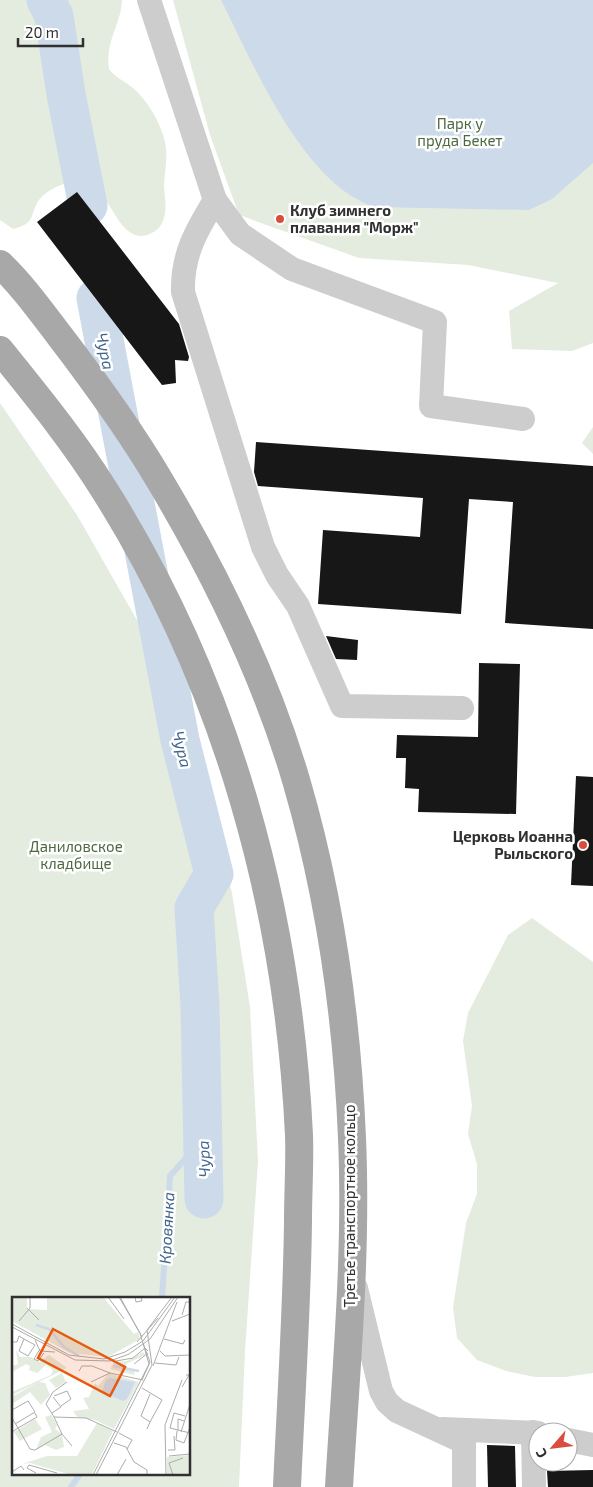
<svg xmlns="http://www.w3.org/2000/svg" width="593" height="1487" viewBox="0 0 593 1487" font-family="'Exo 2',sans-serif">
<rect width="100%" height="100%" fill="#fff"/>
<!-- green -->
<g fill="#e4ecdf" fill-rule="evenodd">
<path d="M0 0H122C121 25 105 40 109 69 115 77 121 79 129 85 146 97 161 123 165 142 168 156 165 170 164 184 164 196 168 209 163 221 160 228 156 231 150 234 121 246 111 197 94 186 88 181 79 181 72 182 60 184 43 192 37 203 29 219 35 223 13 229L0 220Z"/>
<path d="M173 0H593V343L572 351 512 349 509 311 558 283 468 265 359 258 239 215 210 135Z"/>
<path d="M0 403 77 515 146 636 204 782 232 893 250 1007 258 1161 245 1351 239 1487H0ZM14 1298H189V1473H14Z"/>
<path d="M593 427V454L582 443Z"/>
<path d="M532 918 593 962V1373L565 1377H535L506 1371 477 1360 457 1338 453 1308 466 1223 477 1194V1164L468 1134 472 1106 463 1041 468 1013 508 935Z"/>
</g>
<!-- water -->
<path fill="#cddaea" d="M221 0H593V163L552 199 529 210 375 207C303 185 253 63 221 0Z"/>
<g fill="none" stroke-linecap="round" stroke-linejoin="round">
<!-- stream -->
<g stroke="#cddaea" stroke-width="6">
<path d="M162 1298 170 1176 201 1141"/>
<path d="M71 1487 81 1473"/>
</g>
<!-- river -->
<g stroke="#cddaea" stroke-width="39">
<path d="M46 0 54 16 66 94 88 206"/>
<path d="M96 298 180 740 214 874 194 908 200 1007 204 1199"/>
</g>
</g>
<!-- building -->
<g fill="#171717">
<path d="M77 192 179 324 189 357 188 361 175 360 176 383 162 385 37 222Z"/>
<path d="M256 442 593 466V629L505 623 513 502 469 499 461 614 318 604 323 530 420 537 423 498 258 486 254 472Z"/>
<path d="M326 636 358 640 357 660 336 659Z"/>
<path d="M479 663 520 664 516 814 418 812 419 789 405 788 406 758H396L397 735 478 737Z"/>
<path d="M576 776 593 777V886L571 885Z"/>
<path d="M487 1445 515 1446 516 1487H488Z"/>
<path d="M593 1470V1487H548L547 1471Z"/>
</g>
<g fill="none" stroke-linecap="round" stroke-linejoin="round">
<!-- minor -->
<g stroke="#cdcdcd" stroke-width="24">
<path d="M149 0 215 200 240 234 292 269 435 322 431 406 523 419"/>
<path d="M215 200C196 231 182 255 183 292L263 547 277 575 298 606 342 706 462 708"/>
<path d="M356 1288 381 1391 387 1402 397 1411 464 1442V1487"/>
<path d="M443 1429 538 1433"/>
<path d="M533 1432 534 1487"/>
<path d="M568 1440 593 1445"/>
</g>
<!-- major -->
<g stroke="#a8a8a8" stroke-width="28">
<path d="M0 264C22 285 40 310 59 335 95 382 130 430 160 481 216 575 265 675 296 780 330 896 347 1018 352 1138 357 1254 346 1371 339 1487"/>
<path d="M0 350C37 396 74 441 105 491 227 685 288 907 299 1135 300 1163 298 1192 298 1220 297 1309 291 1398 287 1487"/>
</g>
</g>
<!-- markers -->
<g fill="#db4b3e" stroke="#fff" stroke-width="2">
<circle cx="280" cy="219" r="5"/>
<circle cx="583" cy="845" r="5"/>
</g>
<g text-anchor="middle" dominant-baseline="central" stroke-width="5" stroke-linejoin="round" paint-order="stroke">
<!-- park labels -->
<g font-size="15" fill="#4d6940" stroke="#fff">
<text x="460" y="123">Парк у<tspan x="460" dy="17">пруда Бекет</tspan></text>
<text x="76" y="846">Даниловское<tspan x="76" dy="17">кладбище</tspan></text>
</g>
<!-- poi labels -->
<g font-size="15" font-weight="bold" fill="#303030" stroke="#fff" text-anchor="start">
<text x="290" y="210">Клуб зимнего<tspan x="290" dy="17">плавания "Морж"</tspan></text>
<text x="573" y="836" text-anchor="end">Церковь Иоанна<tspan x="573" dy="17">Рыльского</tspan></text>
</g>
<!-- street labels -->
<g font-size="15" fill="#303030" stroke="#fff">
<text transform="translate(349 1206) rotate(-90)">Третье транспортное кольцо</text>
</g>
<!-- water labels -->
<g font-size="16" font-style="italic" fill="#42658e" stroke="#fff">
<text transform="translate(106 351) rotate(79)">Чура</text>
<text transform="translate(183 749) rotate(77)">Чура</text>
<text transform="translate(203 1159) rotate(-92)">Чура</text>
<text transform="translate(166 1228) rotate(-87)">Кровянка</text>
</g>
</g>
<!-- overview -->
<g transform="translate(12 1297)">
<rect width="178" height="178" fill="#fff"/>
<path d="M0 0H15V12L35 13V0H91L122 37 126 35 128 42 96 60 58 56 0 24ZM4 53 8 60H19L27 65 37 58 55 71 27 85 33 86 38 98 29 108 18 95 0 107V100L26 85 0 98V95L39 78 41 73 34 68 25 76 17 73 18 69 14 67 0 75V69L6 67ZM131 55 133 58 114 67V72L123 74 122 78 98 72 102 65 115 64ZM50 76 54 85 44 91 37 83ZM97 76 127 85 102 132 83 123 65 120 61 114 77 112 71 101 77 100 83 86 86 89ZM39 118 45 128 43 132 50 137 52 150 44 153 33 148 24 153 29 140 40 135 33 120ZM23 122 30 132 8 144 2 135ZM85 126 101 134 80 177H56L18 166 10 167 35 159H65ZM177 158V177H155V160Z" fill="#e4ecdf"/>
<path d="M98 81 123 85 115 102 111 104 90 95 94 83Z" fill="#cddaea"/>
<path fill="none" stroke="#cddaea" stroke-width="2.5" d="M24 28 37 32 53 51M50 49 67 59M101 69 127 74"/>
<path fill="none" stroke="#acacac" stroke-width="1" d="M96 0 112 22M108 0 130 40M123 0 124 5 130 4 129 0M15 11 27 23M170 18 174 5H178M7 24 18 11V0M160 24 178 17M0 27 57 58 92 62 113 55 131 44 163 0M0 30 63 63 98 64 117 57 138 42 166 0M152 42 171 47 173 43M23 43 28 54 43 55M0 45H5L7 39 12 42 23 48 16 59 7 54 12 42M125 45 146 21M28 52 22 62 26 64 32 56M148 54 153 59 178 58M104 64 121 61 133 51 136 54M143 66 164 68 167 60M122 67 136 56M141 69 165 5M67 74 70 69H80L98 76M130 83 138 65 131 46M79 85 98 76 131 83M170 90 177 78H174M130 91 150 103 138 125M42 99 55 94 59 102 49 109M0 113 16 104 23 115 3 127M40 116 49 110 41 100M173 119 162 116 158 131 178 136M42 120 34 107 41 95 55 85M0 121 6 131 25 120 23 116M135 132 138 125 129 119 138 97M165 134 164 143 172 146 178 130M166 134V122L172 124M0 135 6 131 18 152 23 153 50 137 42 120 74 121 105 135M169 135 178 107M107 136 120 143 115 152M50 137 60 149M102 146 114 150 122 165 135 173V178M156 153H163L162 139M157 159 178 157M0 175 9 169 12 173M24 176 15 171 17 168 45 176M81 178 137 67 128 36 107 0M84 178 140 68 135 33 160 0M105 178 114 162M154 178 153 128 170 83M161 178 157 166 171 161"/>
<path fill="#e8590c" fill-opacity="0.15" stroke="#e8590c" stroke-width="2.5" d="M41 32 113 70 98 99 26 61Z"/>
<rect width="178" height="178" fill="none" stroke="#303030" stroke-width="2.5"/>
</g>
<!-- north arrow -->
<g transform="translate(553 1447) rotate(242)"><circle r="24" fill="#ffffff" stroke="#acacac"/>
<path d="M0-4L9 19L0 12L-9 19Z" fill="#db4b3e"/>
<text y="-8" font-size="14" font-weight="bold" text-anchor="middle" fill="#303030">С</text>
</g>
<!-- scale -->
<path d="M18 38v8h65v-8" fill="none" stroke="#303030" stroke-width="2.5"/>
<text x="25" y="38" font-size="15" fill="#303030" stroke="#ffffff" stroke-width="4" paint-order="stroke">20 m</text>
</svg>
